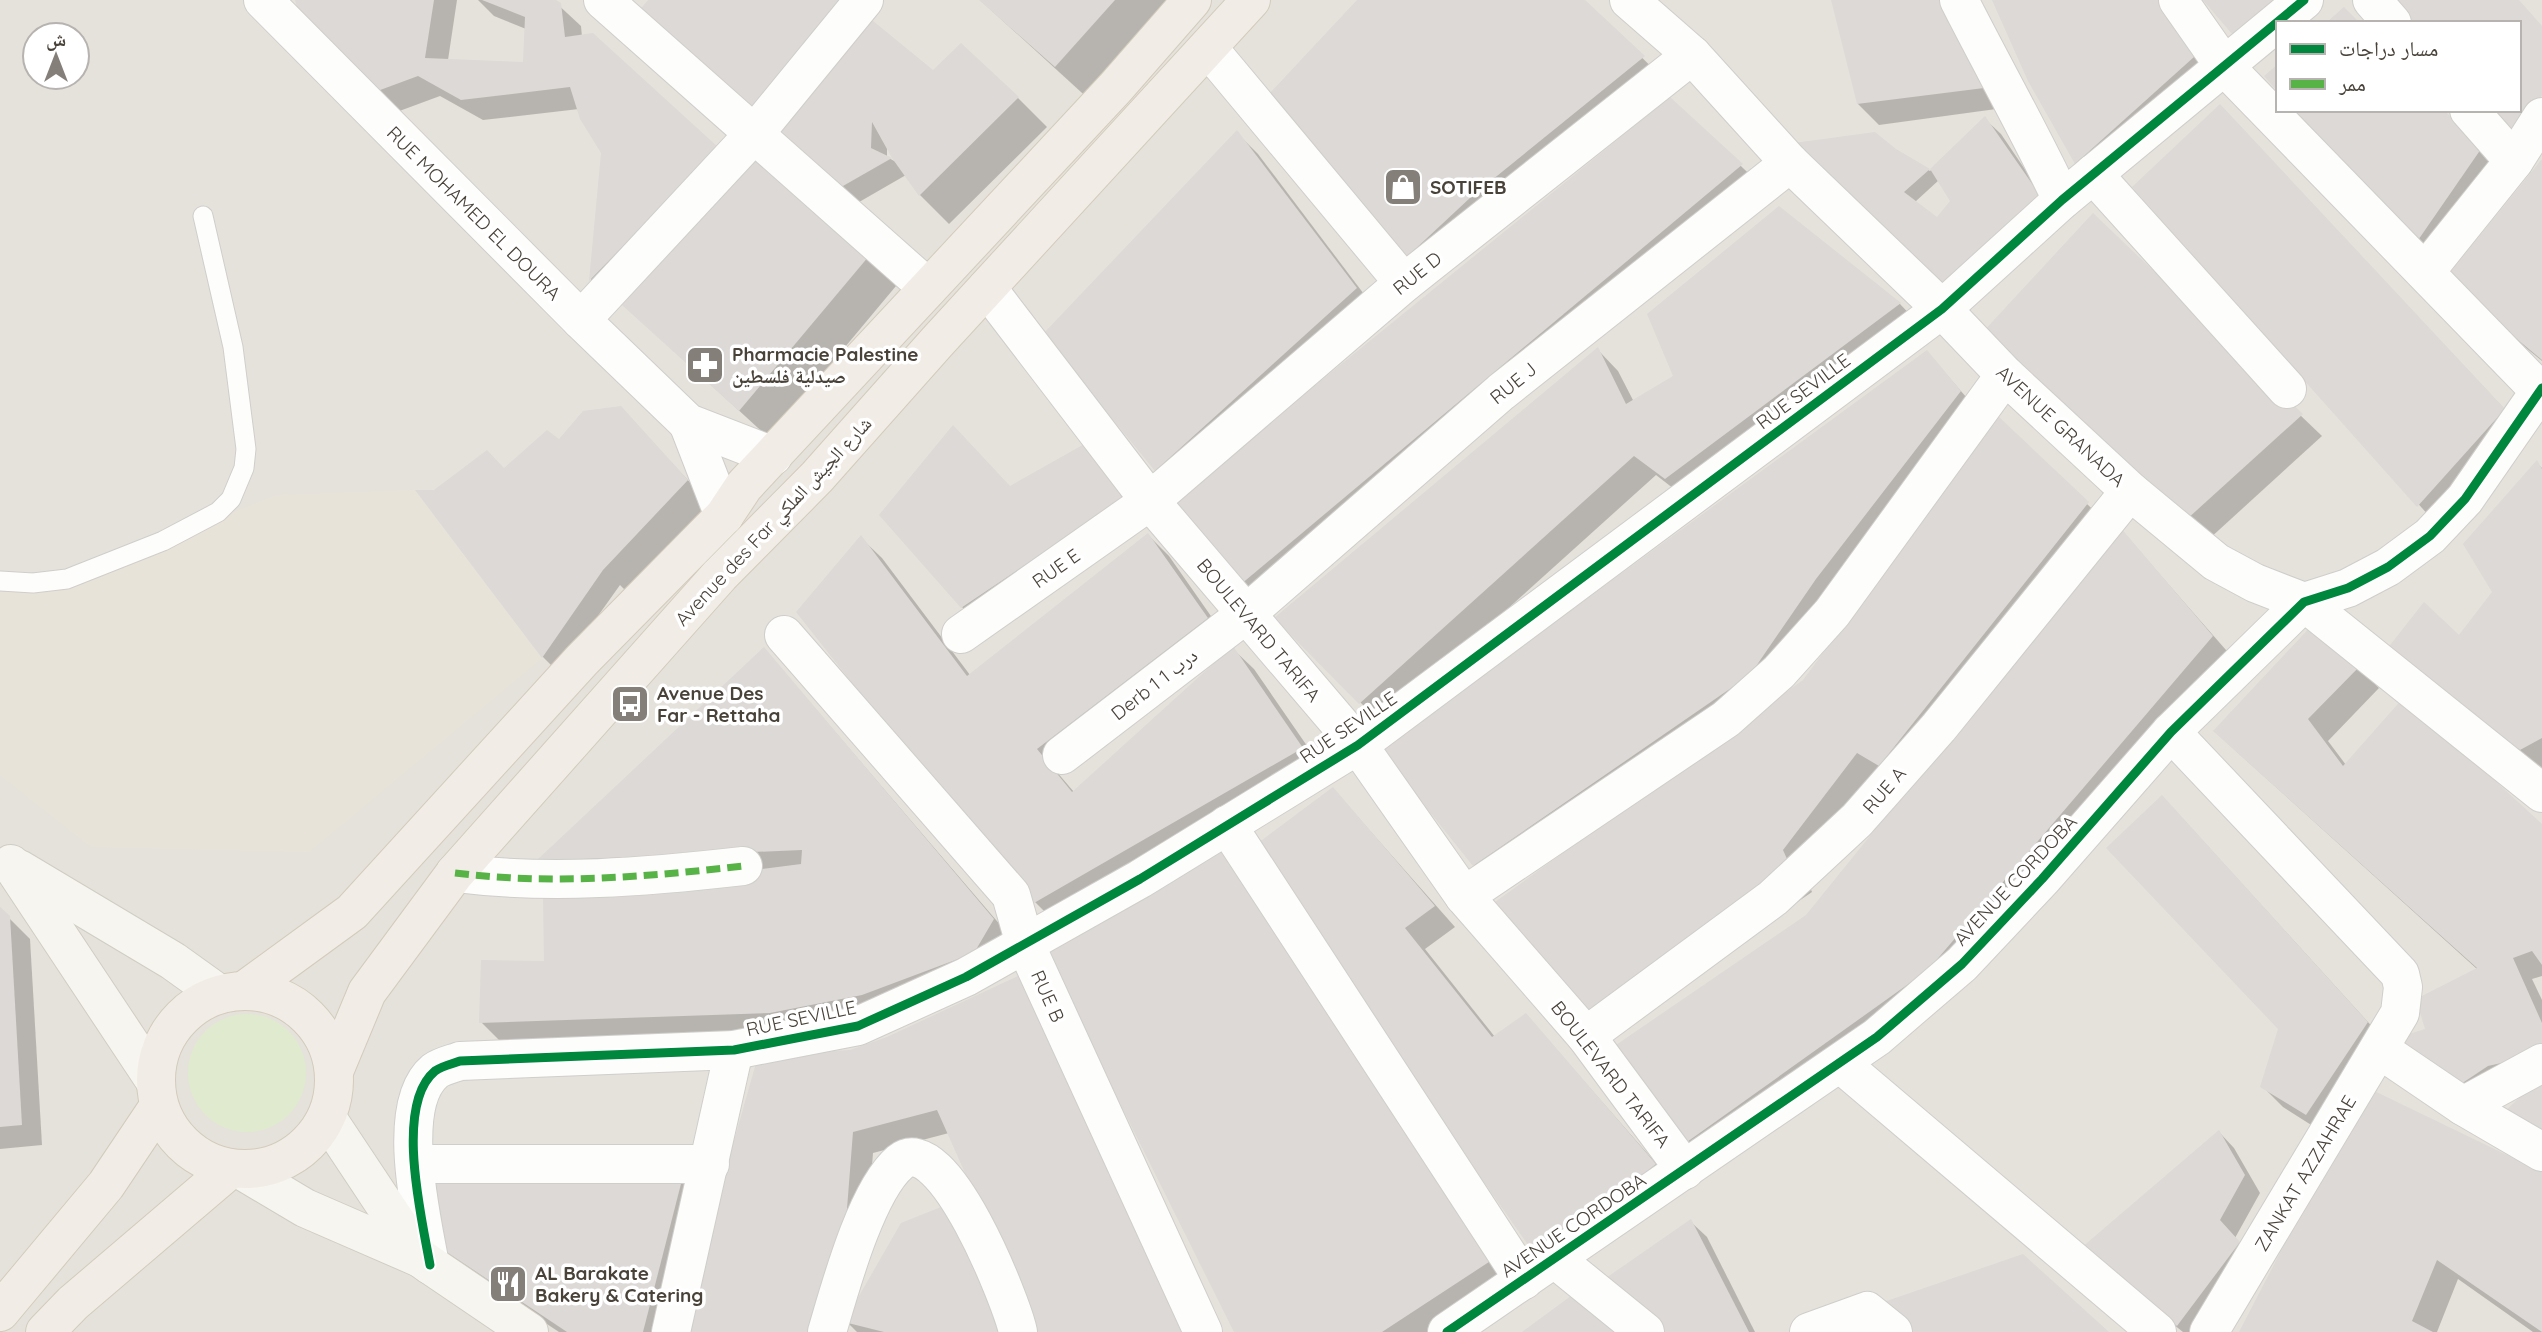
<svg xmlns="http://www.w3.org/2000/svg" width="2542" height="1332" viewBox="0 0 2542 1332" font-family="Quicksand,'Noto Naskh Arabic',sans-serif">
<rect width="100%" height="100%" fill="#f2f0ed"/>
<!-- residential -->
<path fill="#e5e2db" fill-rule="evenodd" d="M0 0H2542V1332H0ZM2278 23H2519V110H2278ZM35 35H77V77H35Z"/>
<!-- education -->
<path fill="#e8e3d9" d="M415 490 542 658 309 852 91 847 0 775V592H38L276 495Z"/>
<!-- green -->
<circle fill="#e0eacf" cx="247" cy="1073" r="59"/>
<!-- shadow -->
<g fill="#0003" fill-rule="evenodd">
<path d="M296 0H457L448 60 525 64 526 29 494 16 478 0H553L581 26 582 37 718 149 867 257 896 286 769 438 624 305 734 179 611 300 591 280 603 152 579 109 483 120 440 96 386 116Z"/>
<path d="M650 0 869 20 932 71 1018 98 1047 127 949 224 920 195 906 175 854 205ZM887 145 896 162 887 157Z"/>
<path d="M980 0H1185L1093 103Z"/>
<path d="M1362 0H1583L1672 87 1413 282Z"/>
<path d="M1832 0H1965L2011 107 1879 125 1858 104Z"/>
<path d="M1994 0H2167L2224 69 2097 184 2076 163Z"/>
<path d="M1670 99 1762 186 1262 604 1241 583Z"/>
<path d="M2443 110 2501 171 2436 266 2416 245Z"/>
<path d="M1985 119 2001 134 2058 218 1957 295 1856 209 1895 151 1930 171ZM1939 180 1952 201 1938 219 1915 202Z"/>
<path d="M2240 128 2525 431 2439 527 2134 187Z"/>
<path d="M1237 133 1258 154 1376 310 1177 491 1156 470Z"/>
<path d="M2542 162V361L2468 300Z"/>
<path d="M1779 208 1900 304 1920 325 1687 499 1656 475 1381 723 1276 618 1598 350 1618 371 1634 402 1675 377Z"/>
<path d="M2093 216 2322 436 2208 540 2005 355Z"/>
<path d="M1927 352 1980 413 1771 696 1495 886 1474 865Z"/>
<path d="M620 408 716 510 633 598 620 585 558 672 543 657 418 492H435L505 470Z"/>
<path d="M1998 419 2109 525 1803 871 1812 892 1602 1036 1581 1015 1804 682Z"/>
<path d="M1088 444 1142 520 983 628 962 607 1011 488Z"/>
<path d="M2537 463 2542 468V770L2404 679 2459 638 2494 592Z"/>
<path d="M2120 529 2233 658 1949 990 1709 1162 1688 1141 1616 1048 1808 917Z"/>
<path d="M1148 535 1169 556 1227 639 1056 771 1074 792 1233 649 1254 669 1323 769 1056 923 1035 902 861 538 882 558 970 675Z"/>
<path d="M2315 625 2379 688 2328 741 2346 765 2542 826V976L2532 979 2542 1000V1151V1079L2435 1088 2427 1030 2478 970 2236 751Z"/>
<path d="M764 649 1014 941 791 1033 502 1043 481 1022 546 963 545 898 538 861Z"/>
<path d="M1333 789 1455 927 1425 949 1495 1037 1526 1015 1675 1185 1560 1279Z"/>
<path d="M2182 818 2388 1044 2327 1135 2283 1107 2262 1086 2280 1028Z"/>
<path d="M1220 840 1512 1282 1435 1332H1236Z"/>
<path d="M0 909 30 939 42 1145 0 1149Z"/>
<path d="M1019 977 1038 1332 949 1133 873 1153 864 1269 852 1308 1009 1332H857L848 1323 682 1332 888 1039Z"/>
<path d="M2219 1132 2234 1148 2260 1193 2235 1238 2255 1259 2200 1332H2183L2099 1265Z"/>
<path d="M2542 1174V1332H2533L2458 1279 2437 1332H2241Z"/>
<path d="M682 1178 703 1199 668 1332H559L462 1268 440 1246Z"/>
<path d="M1691 1222 1707 1237 1755 1332H1652Z"/>
</g>
<!-- building -->
<g fill="#dcd9d6">
<path d="M295 0H434L425 58 523 62 525 17 482 0H556L561 3 565 37 593 33 719 148 589 281 601 153 580 119 570 87 461 100 418 76 364 96 303 27Z"/>
<path d="M648 0H848L749 110 638 12Z"/>
<path d="M979 0H1115L1055 67Z"/>
<path d="M1357 0H1585L1645 56 1471 197 1396 267 1270 93Z"/>
<path d="M1831 0H1954L1992 87 1857 104Z"/>
<path d="M1992 0H2165L2204 48 2075 164 2028 81Z"/>
<path d="M2203 0H2275L2233 35Z"/>
<path d="M2385 0H2519L2542 26V95L2508 141 2481 110H2519V23H2405Z"/>
<path d="M2344 7 2360 23H2326Z"/>
<path d="M867 16 933 70 961 43 1019 97 919 196 892 158 872 122 871 148 892 158 836 190 770 129Z"/>
<path d="M2278 64V92L2264 76Z"/>
<path d="M1670 97 1743 164 1240 585 1168 505Z"/>
<path d="M2220 104 2505 409 2417 507 2132 187Z"/>
<path d="M2294 110H2444L2481 149 2414 246Z"/>
<path d="M1985 116 2044 201 1945 285 1794 143 1875 132 1896 149 1930 169 1904 192 1937 217 1950 201 1930 169Z"/>
<path d="M1237 130 1357 288 1155 471 1043 334Z"/>
<path d="M757 150 869 256 739 411 622 305Z"/>
<path d="M2542 159V360L2445 279Z"/>
<path d="M1779 206 1901 303 1665 479 1634 456 1359 704 1274 618 1598 347 1626 404 1673 376 1647 314Z"/>
<path d="M2093 213 2303 414 2186 520 1981 334Z"/>
<path d="M1927 350 1961 391 1816 579 1750 675 1473 866 1380 750Z"/>
<path d="M621 406 688 480 603 570 542 658 415 490H434L487 450 504 468 547 430 559 439 583 411Z"/>
<path d="M1998 416 2089 502 1879 766 1857 753 1783 850 1792 870 1580 1016 1495 902 1803 680Z"/>
<path d="M953 425 1010 486 1088 442 1123 499 961 608 879 515Z"/>
<path d="M2537 460 2542 469V738L2520 750 2380 658 2424 602 2459 635 2492 592 2463 544Z"/>
<path d="M2120 527 2213 636 1928 970 1687 1142 1613 1047 1806 915Z"/>
<path d="M1148 533 1208 618 1037 749 1072 792 1233 646 1303 748 1034 903 974 837 796 612 861 535 967 676Z"/>
<path d="M2315 622 2360 666 2308 719 2343 766 2404 697 2542 824V965L2532 951 2513 958 2542 1023V1054L2488 1066 2458 1086 2397 1038 2425 1029 2416 999 2477 968 2213 731Z"/>
<path d="M764 647 994 919 974 953 862 995 770 1013 479 1023 481 960 544 961 543 897 801 864 802 850 536 861Z"/>
<path d="M1333 787 1435 906 1405 928 1492 1037 1526 1013 1656 1164 1538 1259 1250 849Z"/>
<path d="M2162 795 2368 1022 2306 1115 2260 1087 2278 1029 2106 848Z"/>
<path d="M1220 838 1492 1260 1382 1332H1234L1041 945Z"/>
<path d="M0 907 10 916 22 1125 0 1127Z"/>
<path d="M1020 975 1182 1332H1036L937 1110 853 1132 844 1247 819 1332H680L758 1056 850 1050 887 1037Z"/>
<path d="M2542 1076V1143L2494 1122Z"/>
<path d="M2366 1087 2542 1172V1332L2437 1260 2412 1321 2433 1332H2239Z"/>
<path d="M2219 1130 2245 1175 2220 1220 2240 1242 2177 1326 2080 1249Z"/>
<path d="M683 1176 643 1332H567L439 1247 427 1184Z"/>
<path d="M946 1205 1002 1332H884L844 1322 901 1223Z"/>
<path d="M1691 1219 1749 1332H1653L1596 1285Z"/>
<path d="M2023 1254 2109 1332H1910L1878 1304Z"/>
<path d="M1575 1293 1621 1332H1522Z"/>
</g>
<g fill="none" stroke-linecap="round" stroke-linejoin="round">
<defs>
<path id="lane" d="M0 581 33 583 67 579 163 541 218 512 231 499 244 468 246 449 233 347 203 216"/>
<g id="street">
<path d="M263 0 581 320 688 423 773 456"/>
<path d="M603 0 928 288"/>
<path d="M1629 0 1692 55 1790 163 1942 309 2005 375 2130 491 2216 562 2255 583 2304 602 2542 793"/>
<path d="M1959 0C1993 67 2030 132 2062 200"/>
<path d="M2178 0 2225 67 2540 391"/>
<path d="M2372 0 2392 23"/>
<path d="M1208 48 1404 283"/>
<path d="M2469 110 2514 161"/>
<path d="M2093 174 2287 389"/>
<path d="M2425 272 2514 161 2542 117"/>
<path d="M987 288 1150 501 1358 745 1464 896 1586 1036 1685 1170"/>
<path d="M581 320 755 133 864 0"/>
<path d="M688 423 724 516"/>
<path d="M961 634 1150 501 1404 283 1692 55"/>
<path d="M784 635 1011 895 1025 944 1203 1332"/>
<path d="M2171 732 2400 974 2403 987 2400 1013 2209 1332"/>
<path d="M1062 755 1246 614 1501 392 1790 163"/>
<path d="M1227 825 1524 1280"/>
<path d="M455 873C551 885 646 877 743 866"/>
<path d="M1464 896 1726 719 1779 672 1832 613 2005 375"/>
<path d="M1586 1036 1773 898 1857 820 1939 727 2130 491"/>
<path d="M2379 1049 2463 1106 2542 1152"/>
<path d="M1841 1064 2157 1332"/>
<path d="M2463 1106 2542 1063"/>
<path d="M416 1164H710"/>
<path d="M1555 1259 1645 1332"/>
<path d="M430 1265C422 1219 394 1105 435 1071 442 1066 452 1064 460 1061L734 1050 858 1026 966 977 1140 879 1358 745 1942 309 2062 200 2304 0"/>
<path d="M671 1332 734 1050"/>
<path d="M827 1332C840 1288 866 1191 900 1162 943 1127 1012 1303 1018 1332"/>
<path d="M1447 1332 1877 1037 1962 964 2042 879 2171 732 2304 602 2348 588 2388 567 2430 536 2465 499 2542 388"/>
<path d="M1809 1332 1867 1311 1893 1332"/>
</g>
<g id="secondary">
<path d="M11 864 155 1081"/>
<path d="M19 869 173 961 219 994"/>
<path d="M327 1118 420 1258"/>
<path d="M241 1170 305 1208 420 1258 529 1332"/>
</g>
<g id="primary">
<path d="M245 990 352 912 582 660 724 516 744 486 1116 87 1192 0"/>
<circle cx="245" cy="1080" r="89"/>
<path d="M335 1069 367 992 455 873 720 575 817 477 937 342 1251 0"/>
<path d="M0 1312 106 1185 159 1106"/>
<path d="M45 1332 73 1303 229 1170"/>
</g>
</defs>
<!-- lane casing -->
<use href="#lane" stroke="#d0cecb" stroke-width="21"/>
<!-- street casing -->
<use href="#street" stroke="#d0cecb" stroke-width="40"/>
<!-- secondary casing -->
<use href="#secondary" stroke="#d0cdc4" stroke-width="40"/>
<!-- primary casing -->
<use href="#primary" stroke="#d3cbbc" stroke-width="40"/>
<!-- lane -->
<use href="#lane" stroke="#fdfdfc" stroke-width="19"/>
<!-- street -->
<use href="#street" stroke="#fdfdfc" stroke-width="38"/>
<!-- secondary -->
<use href="#secondary" stroke="#f7f5f0" stroke-width="38"/>
<!-- primary -->
<use href="#primary" stroke="#f1ede6" stroke-width="38"/>
<!-- quiet -->
<path stroke="#57b346" stroke-width="7" stroke-dasharray="14 7" stroke-linecap="butt" d="M455 873C551 885 646 877 743 866"/>
<defs>
<g id="cycleway">
<path d="M430 1265C422 1219 394 1105 435 1071 442 1066 452 1064 460 1061L734 1050 858 1026 966 977 1140 879 1358 745 1942 309 2062 200 2304 0"/>
<path d="M1447 1332 1877 1037 1962 964 2042 879 2171 732 2304 602 2348 588 2388 567 2430 536 2465 499 2542 388"/>
</g>
</defs>
<!-- cycleway casing -->
<use href="#cycleway" stroke="#fff" stroke-width="13"/>
<!-- cycleway -->
<use href="#cycleway" stroke="#00873e" stroke-width="9"/>
</g>
<!-- icons -->
<defs>
<symbol id="shop-square" viewBox="-11 -11 22 22"><rect x="-9" y="-9" width="18" height="18" rx="4" fill="#847f78" stroke="#fff"/><path d="M-5-2.5h2.3a2.7 3.5 0 0 1 5.4 0H5L5.5 6h-11ZM-1.5-2.5h3a1.5 2.3 0 0 0-3 0Z" fill="#fff"/></symbol>
<symbol id="pharmacy-square" viewBox="-11 -11 22 22"><rect x="-9" y="-9" width="18" height="18" rx="4" fill="#847f78" stroke="#fff"/><path d="M-2-6h4v4h4v4h-4v4h-4v-4h-4v-4h4Z" fill="#fff"/></symbol>
<symbol id="bus-square" viewBox="-11 -11 22 22"><rect x="-9" y="-9" width="18" height="18" rx="4" fill="#847f78" stroke="#fff"/><path d="M-5-6H5V4H4V6H2V4H-2V6H-4V4H-5ZM-3.5-4V0h7V-4ZM-3.5 1.2v1.5H-2V1.2ZM2 1.2v1.5H3.5V1.2Z" fill="#fff"/></symbol>
<symbol id="restaurant-square" viewBox="-11 -11 22 22"><rect x="-9" y="-9" width="18" height="18" rx="4" fill="#847f78" stroke="#fff"/><path d="M-5-6h1v4h1v-4h1v4h1v-4h1v5L-1.5 .5V6h-2V.5L-5-1ZM5-6V6H3V1.5H1.5Q1.5-4 5-6Z" fill="#fff"/></symbol>
</defs>
<g fill-rule="evenodd">
<use href="#shop-square" x="1381" y="165" width="44" height="44"/>
<use href="#pharmacy-square" x="683" y="343" width="44" height="44"/>
<use href="#bus-square" x="608" y="682" width="44" height="44"/>
<use href="#restaurant-square" x="486" y="1262" width="44" height="44"/>
</g>
<g text-anchor="middle" dominant-baseline="central" stroke-width="7" stroke-linejoin="round" paint-order="stroke">
<!-- poi labels -->
<g font-size="19" font-weight="bold" fill="#484239" stroke="#fff" text-anchor="start">
<text x="1430" y="187">SOTIFEB</text>
<text x="732" y="354">Pharmacie Palestine<tspan x="732" dy="22">صيدلية فلسطين</tspan></text>
<text x="657" y="693">Avenue Des<tspan x="657" dy="22">Far - Rettaha</tspan></text>
<text x="535" y="1273">AL Barakate<tspan x="535" dy="22">Bakery &amp; Catering</tspan></text>
</g>
<!-- street labels -->
<g font-size="19" fill="#484239" stroke="#fff">
<text transform="translate(474 213) rotate(45)">RUE MOHAMED EL DOURA</text>
<text transform="translate(1417 273) rotate(-39)">RUE D</text>
<text transform="translate(1513 383) rotate(-39)">RUE J</text>
<text transform="translate(1803 391) rotate(-37)">RUE SEVILLE</text>
<text transform="translate(2061 426) rotate(43)">AVENUE GRANADA</text>
<text transform="translate(773 521) rotate(-47)">Avenue des Far شارع الجيش الملكي</text>
<text transform="translate(1056 568) rotate(-35)">RUE E</text>
<text transform="translate(1259 630) rotate(50)">BOULEVARD TARIFA</text>
<text transform="translate(1154 684) rotate(-38)">Derb 1 درب 1</text>
<text transform="translate(1348 727) rotate(-34)">RUE SEVILLE</text>
<text transform="translate(1884 790) rotate(-49)">RUE A</text>
<text transform="translate(2015 880) rotate(-47)">AVENUE CORDOBA</text>
<text transform="translate(1048 996) rotate(66)">RUE B</text>
<text transform="translate(801 1018) rotate(-12)">RUE SEVILLE</text>
<text transform="translate(1611 1074) rotate(52)">BOULEVARD TARIFA</text>
<text transform="translate(2305 1173) rotate(-59)">ZANKAT AZZAHRAE</text>
<text transform="translate(1573 1225) rotate(-34)">AVENUE CORDOBA</text>
</g>
</g>
<!-- legend -->
<rect x="2276" y="21" width="245" height="91" fill="#ffffff" stroke="#b6b3b0" stroke-width="2"/>
<rect x="2290" y="44" width="35" height="10" fill="#00873e" stroke="#b6b3b0" stroke-width="2"/>
<text x="2339" y="56" font-size="21" fill="#484239">مسار دراجات</text>
<rect x="2290" y="79" width="35" height="10" fill="#57b346" stroke="#b6b3b0" stroke-width="2"/>
<text x="2339" y="91" font-size="21" fill="#484239">ممر</text>
<!-- north arrow -->
<g transform="translate(56 56)"><circle r="33" fill="#ffffff" stroke="#b6b3b0" stroke-width="2"/>
<path d="M0-5L12 26L0 18L-12 26Z" fill="#847f78"/>
<text y="-10" font-size="19" font-weight="bold" text-anchor="middle" fill="#484239">ش</text>
</g>
</svg>
